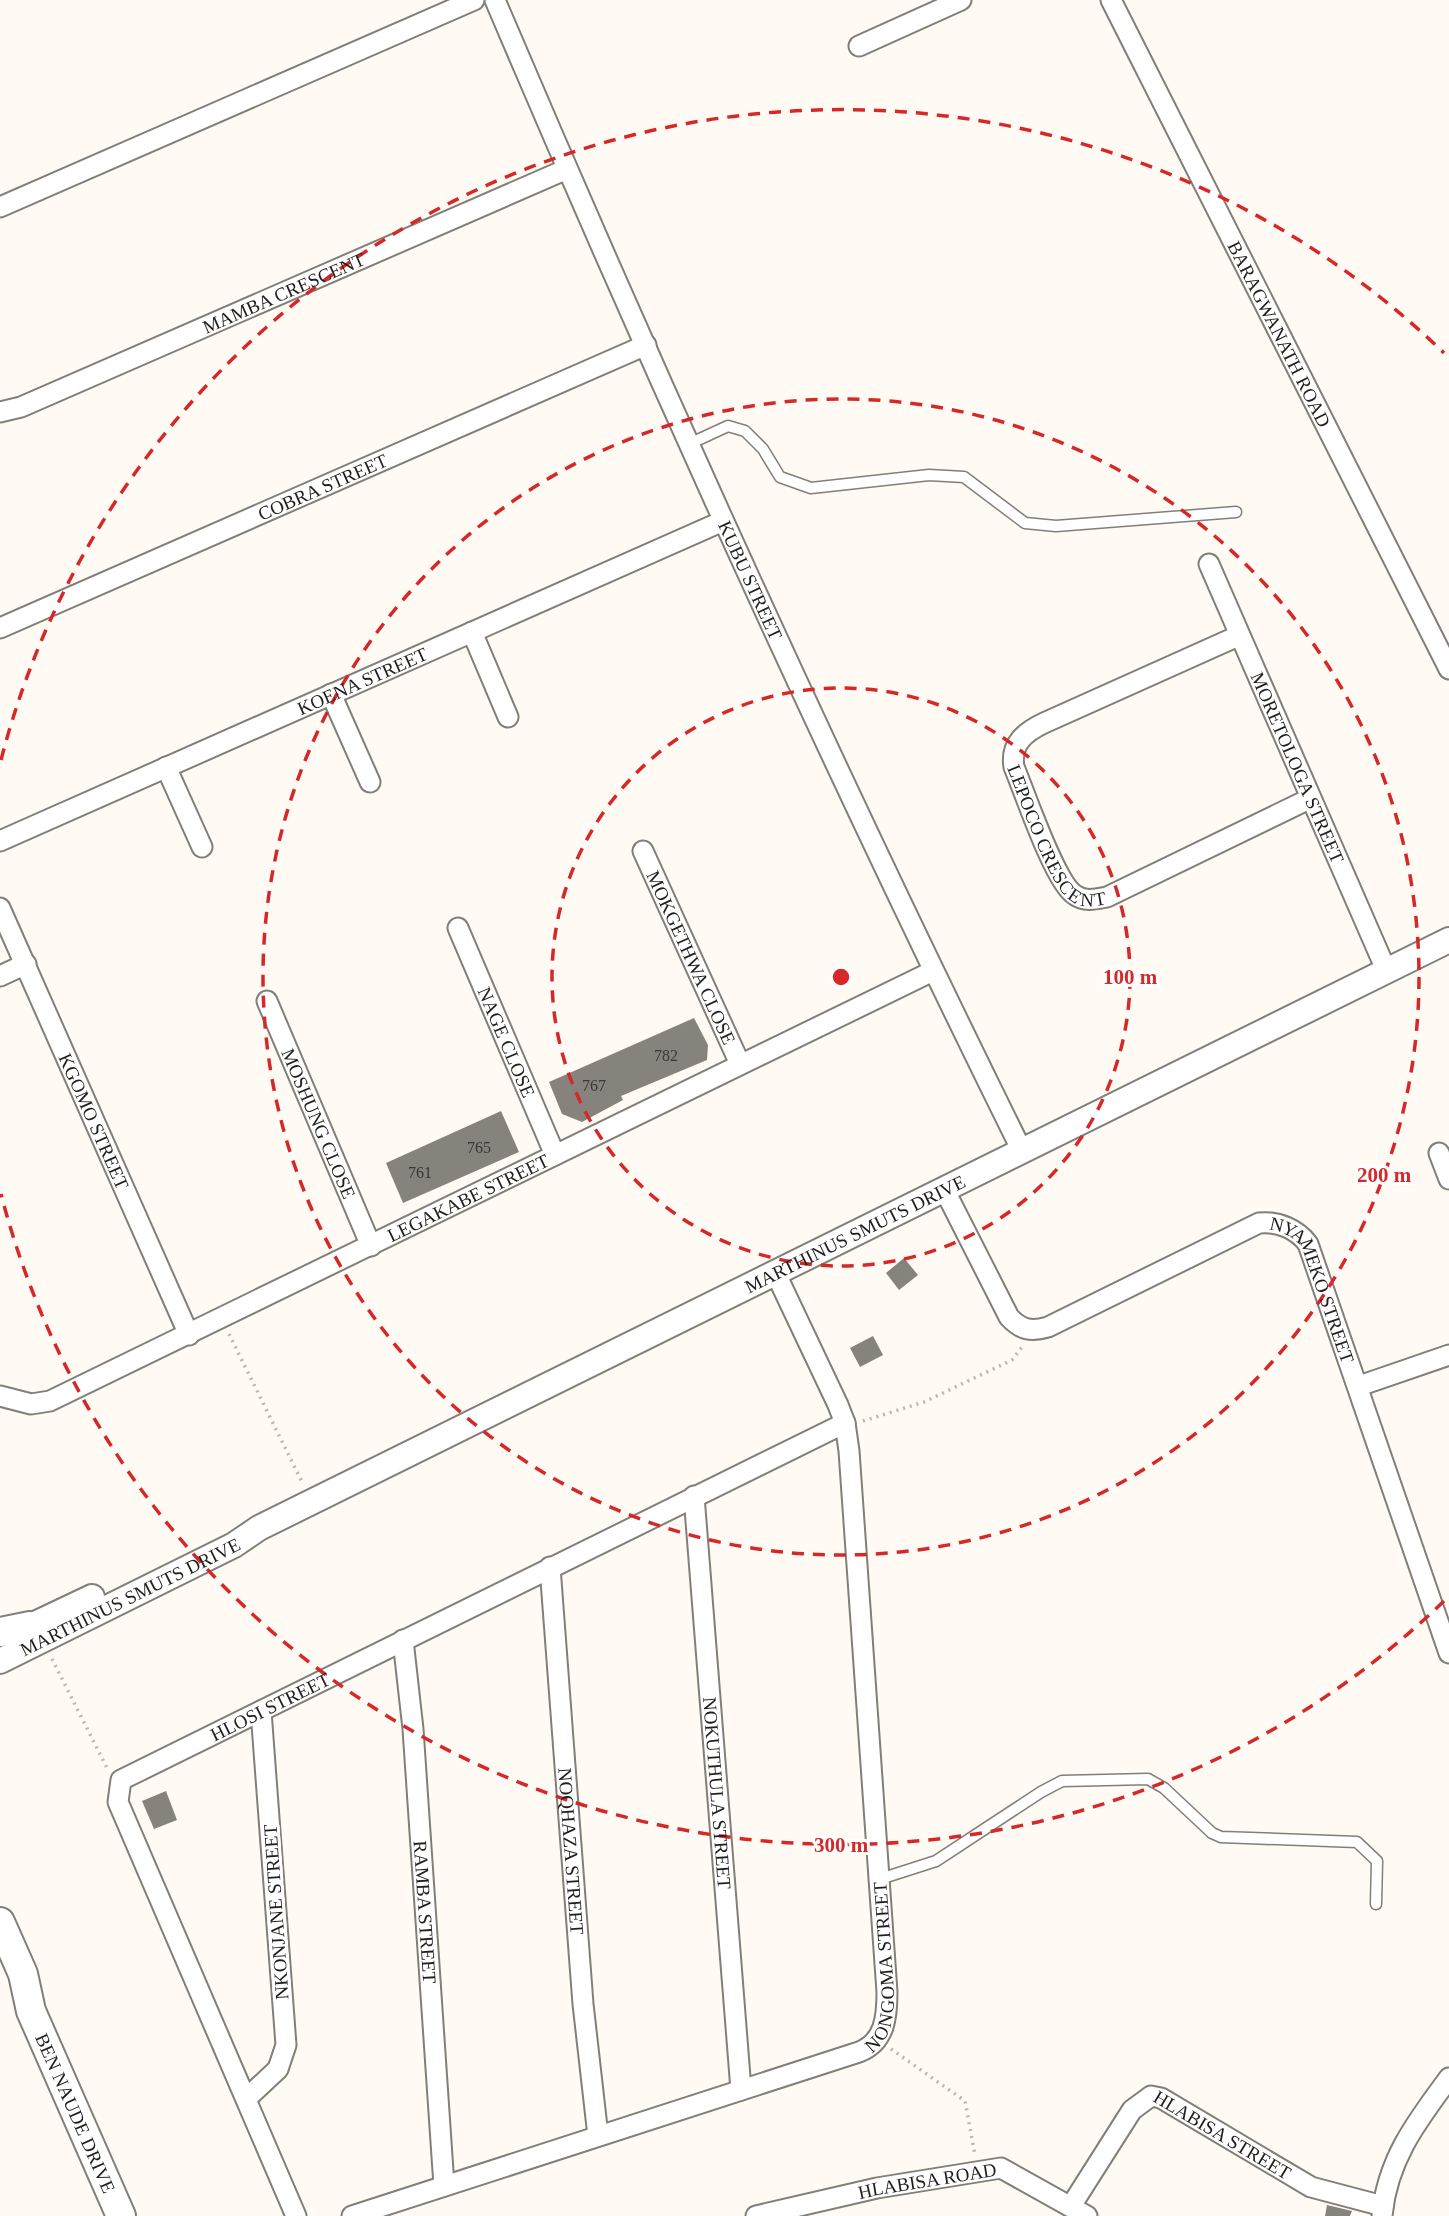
<svg xmlns="http://www.w3.org/2000/svg" width="1449" height="2216" viewBox="0 0 1449 2216" font-family="'Times New Roman',serif">
<rect width="100%" height="100%" fill="#fffbf4"/>
<!-- building -->
<g fill="#86837d">
<path d="M694 1018 708 1045 707 1060 621 1096 623 1100 582 1122 562 1114 549 1082Z"/>
<path d="M501 1111 519 1152 403 1203 386 1163Z"/>
<path d="M904 1258 918 1275 899 1290 886 1273Z"/>
<path d="M873 1336 883 1355 860 1367 850 1348Z"/>
<path d="M166 1791 177 1820 154 1829 142 1801Z"/>
<path d="M1327 2205 1352 2211 1350 2216H1325Z"/>
</g>
<g fill="none" stroke-linecap="round" stroke-linejoin="round">
<defs>
<g id="service">
<path d="M689 444 728 426 745 431 763 449 780 477 811 488 929 475 964 477 1025 523 1056 526 1236 512"/>
<path d="M880 1879 936 1861 1041 1792 1062 1781 1148 1779 1164 1788 1212 1833 1221 1837 1357 1842 1377 1861 1376 1904"/>
</g>
<g id="minor">
<path id="s1" d="M495 0C660 388 835 773 1022 1151"/>
<path id="s2" d="M1111 0 1449 669"/>
<path d="M859 46 961 0"/>
<path d="M0 207 474 0"/>
<path id="s3" d="M0 412 21 407 567 169"/>
<path id="s4" d="M1209 564 1387 972"/>
<path id="s5" d="M0 628 646 345"/>
<path d="M472 632 508 717"/>
<path id="s6" d="M1238 636 1044 723C1025 732 1010 744 1014 767 1025 793 1055 883 1075 895 1085 902 1096 899 1107 897L1309 799"/>
<path d="M331 694 370 782"/>
<path d="M166 767 202 847"/>
<path id="s7" d="M0 841 723 521"/>
<path id="s8" d="M643 851 740 1064"/>
<path id="s9" d="M0 908 189 1335"/>
<path id="s10" d="M458 928 555 1155"/>
<path d="M0 976 26 964"/>
<path id="s11" d="M267 1001 371 1246"/>
<path d="M1439 1153 1449 1179"/>
<path id="s12" d="M944 1189 1009 1317C1021 1330 1031 1332 1048 1327L1259 1223C1278 1221 1297 1229 1308 1244L1449 1653"/>
<path d="M1359 1386 1449 1355"/>
<path id="s13" d="M0 1396 31 1404 50 1401 933 971"/>
<path id="s14" d="M694 1496 741 2090"/>
<path id="s15" d="M550 1567 583 2004 598 2136"/>
<path id="s16" d="M403 1640 413 1729 444 2186"/>
<path d="M247 2098 278 2069 286 2045 261 1711"/>
<path id="s17" d="M1071 2206 1132 2110 1151 2096 1161 2098 1311 2187 1383 2206"/>
<path id="s18" d="M296 2216 118 1802 121 1780 845 1423"/>
<path id="s19" d="M352 2216 859 2052C885 2042 887 2017 887 1992L849 1451 845 1423 838 1405 776 1274"/>
<path id="s20" d="M756 2216 877 2188 1001 2168 1087 2216"/>
<path d="M1382 2216C1387 2160 1417 2121 1449 2078"/>
</g>
<g id="tertiary">
<path d="M14 1634 92 1597"/>
<path id="s21" d="M0 1661 234 1545 259 1528 1449 940"/>
</g>
<g id="secondary">
<path d="M0 1632 30 1626"/>
<path id="s22" d="M0 1922 23 1974 31 2011 121 2216"/>
</g>
</defs>
<!-- service casing -->
<use href="#service" stroke="#827f79" stroke-width="13"/>
<!-- minor casing -->
<use href="#minor" stroke="#827f79" stroke-width="23"/>
<!-- tertiary casing -->
<use href="#tertiary" stroke="#827f79" stroke-width="28"/>
<!-- secondary casing -->
<use href="#secondary" stroke="#827f79" stroke-width="32"/>
<!-- path -->
<g stroke="#bab7b1" stroke-width="3.5" stroke-dasharray="2 5" stroke-linecap="butt">
<path d="M229 1334 303 1484"/>
<path d="M863 1421 924 1402 1012 1360 1022 1347"/>
<path d="M52 1659 107 1768"/>
<path d="M891 2049 965 2101 975 2155"/>
</g>
<!-- service -->
<use href="#service" stroke="#fff" stroke-width="10"/>
<!-- minor -->
<use href="#minor" stroke="#fff" stroke-width="19"/>
<!-- tertiary -->
<use href="#tertiary" stroke="#fff" stroke-width="24"/>
<!-- secondary -->
<use href="#secondary" stroke="#fff" stroke-width="28"/>
</g>
<!-- distance rings -->
<g fill="none" stroke="#d62828" stroke-width="3.5" stroke-dasharray="12 9">
<circle cx="841" cy="977" r="289"/>
<circle cx="841" cy="977" r="578"/>
<path d="M1444 1601A868 868 0 0 1 1 1194M1 760A868 868 0 0 1 1444 353"/>
</g>
<g text-anchor="middle" dominant-baseline="central" stroke-width="6" stroke-linejoin="round" paint-order="stroke">
<!-- number labels -->
<g font-size="16" fill="#3a3835">
<text x="666" y="1055">782</text>
<text x="594" y="1085">767</text>
<text x="479" y="1147">765</text>
<text x="420" y="1172">761</text>
</g>
<!-- street labels -->
<g font-size="19" fill="#201f1d" stroke="#fff">
<text stroke="none"><textPath href="#s3" startOffset="308">MAMBA CRESCENT</textPath></text>
<text stroke="none"><textPath href="#s2" startOffset="374">BARAGWANATH ROAD</textPath></text>
<text stroke="none"><textPath href="#s5" startOffset="352">COBRA STREET</textPath></text>
<text stroke="none"><textPath href="#s1" startOffset="634">KUBU STREET</textPath></text>
<text stroke="none"><textPath href="#s7" startOffset="396">KOENA STREET</textPath></text>
<text stroke="none"><textPath href="#s4" startOffset="222">MORETOLOGA STREET</textPath></text>
<text stroke="none"><textPath href="#s6" startOffset="357">LEPOCO CRESCENT</textPath></text>
<text stroke="none"><textPath href="#s8" startOffset="117">MOKGETHWA CLOSE</textPath></text>
<text stroke="none"><textPath href="#s10" startOffset="124">NAGE CLOSE</textPath></text>
<text stroke="none"><textPath href="#s9" startOffset="233">KGOMO STREET</textPath></text>
<text stroke="none"><textPath href="#s11" startOffset="133">MOSHUNG CLOSE</textPath></text>
<text stroke="none"><textPath href="#s13" startOffset="516">LEGAKABE STREET</textPath></text>
<text stroke="none"><textPath href="#s21" startOffset="956">MARTHINUS SMUTS DRIVE</textPath></text>
<text stroke="none"><textPath href="#s12" startOffset="518">NYAMEKO STREET</textPath></text>
<text stroke="none"><textPath href="#s21" startOffset="145">MARTHINUS SMUTS DRIVE</textPath></text>
<text stroke="none"><textPath href="#s18" startOffset="639">HLOSI STREET</textPath></text>
<text stroke="none"><textPath href="#s14" startOffset="298">NOKUTHULA STREET</textPath></text>
<text stroke="none"><textPath href="#s15" startOffset="285">NOQHAZA STREET</textPath></text>
<text transform="translate(276 1912) rotate(-94)">NKONJANE STREET</text>
<text stroke="none"><textPath href="#s16" startOffset="273">RAMBA STREET</textPath></text>
<text stroke="none"><textPath href="#s19" startOffset="628">NONGOMA STREET</textPath></text>
<text stroke="none"><textPath href="#s22" startOffset="206">BEN NAUDE DRIVE</textPath></text>
<text stroke="none"><textPath href="#s17" startOffset="219">HLABISA STREET</textPath></text>
<text stroke="none"><textPath href="#s20" startOffset="175">HLABISA ROAD</textPath></text>
</g>
</g>
<circle cx="841" cy="977" r="10" fill="#d62828" stroke="#fff" stroke-width="3.5"/>
<g font-size="21" text-anchor="middle" font-weight="bold" fill="#d62828" stroke="#fff" stroke-width="6" stroke-linejoin="round" paint-order="stroke">
<text x="1130" y="984">100 m</text>
<text x="1384" y="1182">200 m</text>
<text x="841" y="1852">300 m</text>
</g>
</svg>
